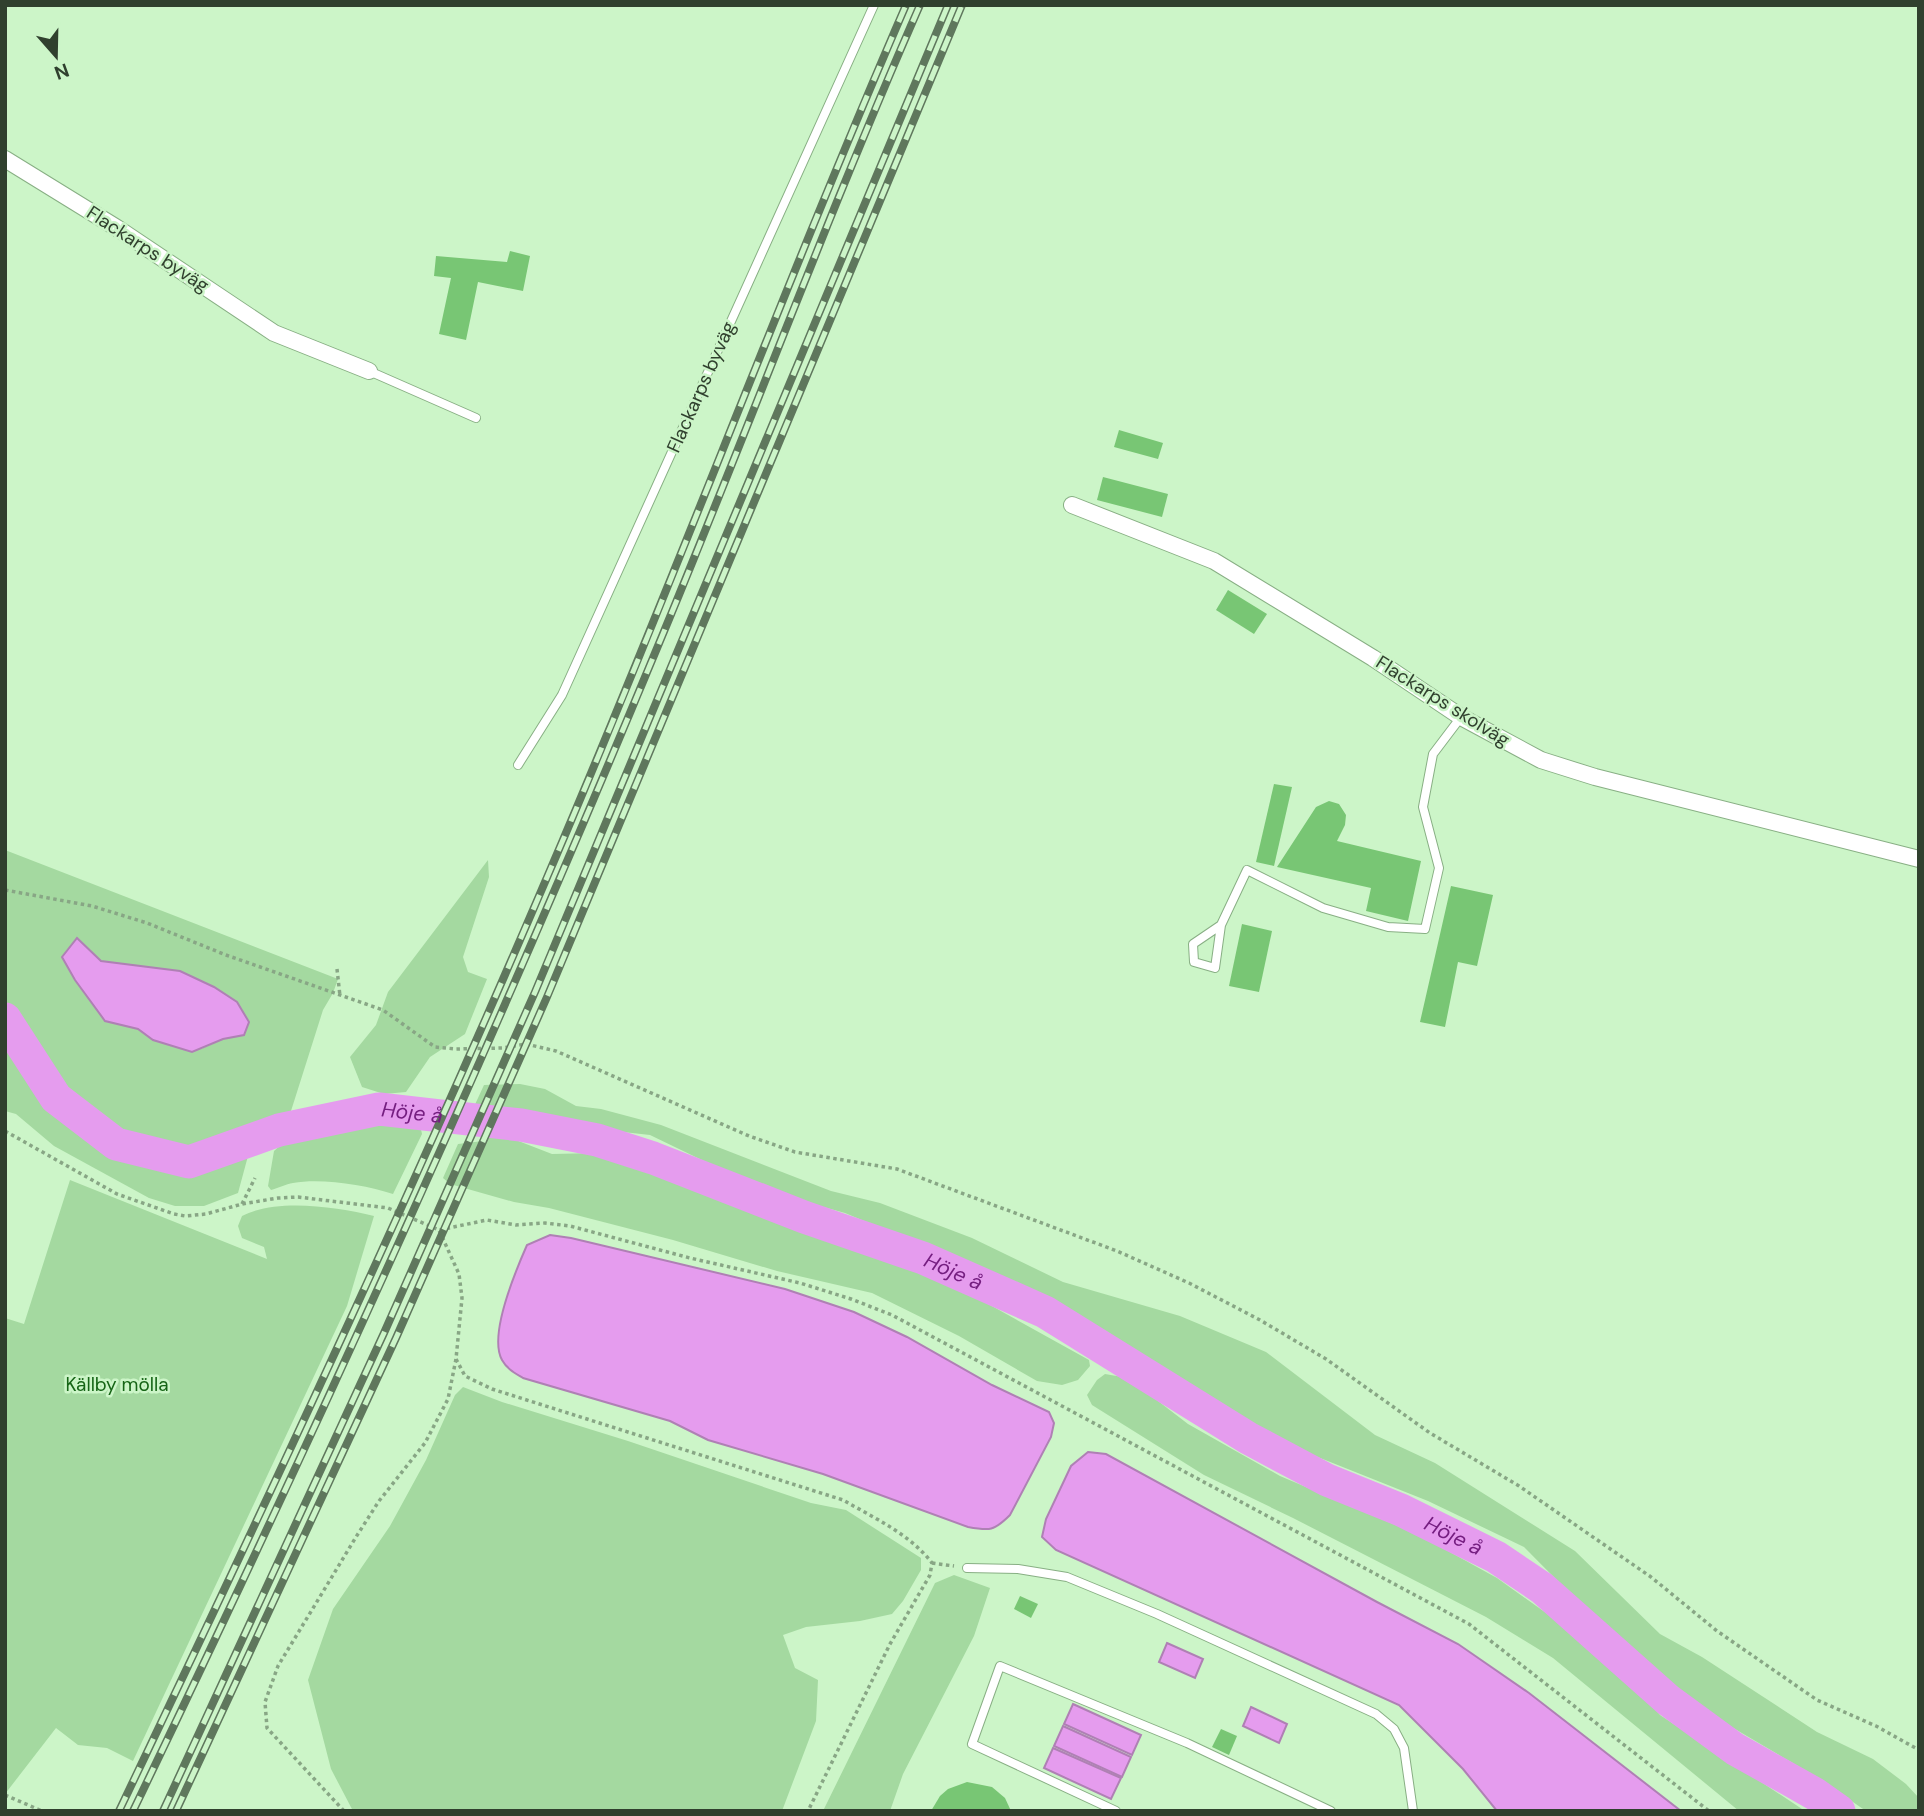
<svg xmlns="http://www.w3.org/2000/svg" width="1924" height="1816" viewBox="0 0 1924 1816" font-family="'DM Sans',sans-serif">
<rect width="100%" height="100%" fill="#ccf5c8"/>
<!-- green -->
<g fill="#a4d9a0" fill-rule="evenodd">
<path d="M5 850 338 979 333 993 323 1010 291 1111 223 1142 167 1150 140 1143 108 1128 84 1106 55 1073 5 1000ZM78 938 101 961 180 971 243 1035 223 1039 201 1049 153 1040 138 1029 106 1021 93 1001Z"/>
<path d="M488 860 489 877 463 957 468 972 487 979 465 1034 430 1057 406 1092 384 1094 362 1087 350 1057 376 1025 388 992Z"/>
<path d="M5 1036C47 1099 89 1170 175 1170 187 1170 201 1170 213 1167 225 1164 235 1154 248 1156L238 1193 204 1206H175L149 1198 54 1146 16 1114 5 1111Z"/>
<path d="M520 1084 545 1089 576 1106 601 1109 661 1125 831 1191 880 1203 972 1238 1063 1282 1180 1316 1266 1352 1375 1435 1435 1463 1575 1551 1660 1634 1702 1657 1817 1732 1873 1759 1906 1784 1919 1798V1811H1866L1818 1778 1679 1696 1636 1660 1524 1547 1428 1501 1270 1438 1151 1361 987 1272 845 1213 766 1191 650 1135 561 1125 505 1113 472 1111 484 1085Z"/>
<path d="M392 1120H409L420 1125 422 1134 393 1194C365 1185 322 1178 293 1183 286 1184 278 1188 271 1190L268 1186 274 1151 290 1137 364 1127Z"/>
<path d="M498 1133 552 1154 598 1153 621 1163 649 1167 707 1195 886 1258 981 1300 1089 1360 1090 1366 1078 1380 1062 1385 1037 1381 959 1336 872 1293 777 1271 673 1240 549 1208 514 1202 450 1184 443 1178 458 1144 483 1141Z"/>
<path d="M70 1180 267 1259 264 1247 242 1238 238 1226 242 1216C277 1198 336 1207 374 1216L347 1306 133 1761 107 1748 78 1745 56 1728 5 1794V1318L24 1324Z"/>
<path d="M1105 1374 1128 1378 1188 1424 1280 1476 1419 1535 1497 1578 1577 1635 1632 1689 1644 1696 1660 1715 1805 1811H1739L1553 1658 1486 1617 1293 1518 1204 1475 1092 1405 1087 1395 1097 1380Z"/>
<path d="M463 1387 502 1402 628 1441 811 1503 846 1510 921 1558V1570L903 1601 892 1614 860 1621 806 1627 783 1635 795 1668 818 1680 816 1721 782 1811H353L331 1769 308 1680 333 1609 390 1526 426 1460 455 1395Z"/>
<path d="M954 1575 990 1588 974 1636 903 1774 890 1811H823L935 1583Z"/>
</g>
<!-- water -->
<g fill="#e59cee" stroke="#af80b4" stroke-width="2">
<path d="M77 938 101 961 180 971 214 987 237 1002 249 1022 244 1035 223 1039 192 1052 153 1040 138 1029 105 1021 75 980 62 957Z"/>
<path d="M550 1235 571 1238 785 1289 854 1312 907 1337 992 1385 1049 1412 1054 1423 1051 1437 1010 1515C994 1531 990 1531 968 1527L823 1474 708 1440 670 1421 523 1378C515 1373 507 1369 502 1360 488 1335 516 1270 527 1245Z"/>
<path d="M1088 1452 1106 1454 1377 1602 1458 1644 1529 1693 1681 1811H1497L1463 1769 1399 1705 1056 1550 1042 1537 1046 1519 1071 1466Z"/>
<path d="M1167 1643 1203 1659 1195 1678 1159 1662Z"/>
<path d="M1073 1704 1141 1735 1132 1755 1064 1724Z"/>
<path d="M1251 1707 1287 1724 1279 1743 1243 1726Z"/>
<path d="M1063 1726 1131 1757 1122 1777 1054 1746Z"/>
<path d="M1053 1748 1121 1778 1111 1799 1044 1768Z"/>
</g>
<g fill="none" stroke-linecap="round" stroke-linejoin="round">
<!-- river -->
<path stroke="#e59cee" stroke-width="33" id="s1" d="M5 1019 56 1098 116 1144 189 1162 279 1130 379 1109 521 1125 597 1140 653 1158 804 1217 923 1258 1045 1312 1248 1438 1327 1480 1401 1510 1496 1557 1542 1588 1668 1700 1735 1749 1815 1794 1839 1811"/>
</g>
<!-- building -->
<g fill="#78c674">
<path d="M510 251 530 256 523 291 478 282 466 340 439 334 451 278 434 276 436 256 507 262Z"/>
<path d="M1119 430 1163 443 1158 459 1114 447Z"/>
<path d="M1103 477 1168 494 1162 517 1097 500Z"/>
<path d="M1228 590 1267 614 1254 634 1216 610Z"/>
<path d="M1274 784 1292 787 1274 866 1256 862Z"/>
<path d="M1329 801 1339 804 1346 815 1345 825 1337 841 1421 861 1408 921 1366 911 1371 888 1277 867 1316 807Z"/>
<path d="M1451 886 1493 895 1477 966 1458 962 1445 1027 1420 1022Z"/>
<path d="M1242 924 1272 931 1259 992 1229 986Z"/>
<path d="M1020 1596 1038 1604 1031 1618 1014 1609Z"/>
<path d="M1221 1729 1237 1736 1229 1755 1212 1747Z"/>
<path d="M967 1782 992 1787 1005 1798 1011 1811H931L940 1796 948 1789Z"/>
</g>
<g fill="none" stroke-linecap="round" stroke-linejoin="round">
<defs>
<g id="service">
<path d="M369 371 476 418"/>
<path d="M518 765 562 695 874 5"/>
<path d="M1221 925 1215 968 1194 962 1193 944 1221 925 1247 870 1323 908 1388 927 1425 929 1439 868 1423 807 1433 754 1461 717"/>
<path d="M967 1568 1018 1569 1067 1577 1157 1614 1376 1714 1394 1729 1404 1748 1413 1811"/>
<path d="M1116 1811 972 1744 1000 1666 1187 1743 1331 1811"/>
</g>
<g id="minor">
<path d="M5 159 117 228 274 333 369 371"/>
<path d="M1072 505 1214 561 1373 658 1461 717 1541 760 1595 777 1919 859"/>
</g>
</defs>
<!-- service casing -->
<use href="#service" stroke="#88af84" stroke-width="10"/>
<!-- minor casing -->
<use href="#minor" stroke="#88af84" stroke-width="18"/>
<!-- path -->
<g stroke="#88a685" stroke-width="3.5" stroke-dasharray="3.5 3.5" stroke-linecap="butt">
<path d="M5 890 92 906 147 923 226 955 383 1010 435 1047 456 1049 502 1048 526 1044 556 1051 749 1136 795 1152 897 1169 1117 1251 1189 1283 1260 1320 1326 1359 1430 1433 1519 1486 1651 1577 1717 1631 1817 1700 1876 1726 1919 1750"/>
<path d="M337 969 340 996"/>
<path d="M5 1131 117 1194 174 1214 185 1216 206 1214 242 1204 278 1198 298 1197 388 1208 439 1230 487 1220 516 1225 545 1223 570 1226 690 1258 800 1283 851 1299 892 1315 1469 1624 1709 1811"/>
<path d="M242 1204 255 1178"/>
<path d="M456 1359 465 1376 492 1389 843 1500C874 1518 910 1534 932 1563L930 1575 890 1644 808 1811"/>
<path d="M932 1563 954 1566"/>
<path d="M5 1795 42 1811"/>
<path d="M344 1811 267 1728 265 1702 278 1666 356 1537 379 1501 425 1443 448 1399 456 1359 462 1298 459 1274 439 1230"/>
</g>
<!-- service -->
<use href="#service" stroke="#fff" stroke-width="8"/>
<!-- minor -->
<use href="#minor" stroke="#fff" stroke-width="16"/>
<defs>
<g id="rail">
<path d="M119 1811C267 1501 413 1191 548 875 672 587 781 293 906 5"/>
<path d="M133 1811C315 1433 489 1052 650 665 742 446 824 223 920 5"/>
<path d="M163 1811 384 1333 535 992 948 5"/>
<path d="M176 1811 396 1338 547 997 962 5"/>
</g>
</defs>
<!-- rail casing -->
<use href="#rail" stroke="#5f775d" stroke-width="8"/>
<!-- rail -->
<use href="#rail" stroke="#ccf5c8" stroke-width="5" stroke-dasharray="16" stroke-linecap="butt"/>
</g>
<g text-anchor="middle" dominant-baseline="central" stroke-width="5" stroke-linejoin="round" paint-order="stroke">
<!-- street labels -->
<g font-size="19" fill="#30402e" stroke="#ccf5c8">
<text transform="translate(148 249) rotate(33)">Flackarps byväg</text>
<text transform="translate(701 387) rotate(-66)">Flackarps byväg</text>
<text transform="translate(1443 701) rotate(32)">Flackarps skolväg</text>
</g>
<!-- park labels -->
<g font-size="19" fill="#166516" stroke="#ccf5c8">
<text x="117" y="1384">Källby mölla</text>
</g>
<!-- water labels -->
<g font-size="21" font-style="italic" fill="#751e80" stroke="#ccf5c8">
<text stroke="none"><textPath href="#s1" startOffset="476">Höje å</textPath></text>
<text stroke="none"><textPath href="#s1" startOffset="1043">Höje å</textPath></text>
<text stroke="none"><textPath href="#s1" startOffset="1610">Höje å</textPath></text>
</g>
</g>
<!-- border -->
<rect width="1924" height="1816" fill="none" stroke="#30402e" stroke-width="14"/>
<!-- north arrow -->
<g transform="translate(56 56) rotate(160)" stroke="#ccf5c8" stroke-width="5" paint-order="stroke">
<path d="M0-5L12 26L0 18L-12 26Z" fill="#30402e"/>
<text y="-10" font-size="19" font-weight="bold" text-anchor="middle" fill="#30402e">N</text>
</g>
</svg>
